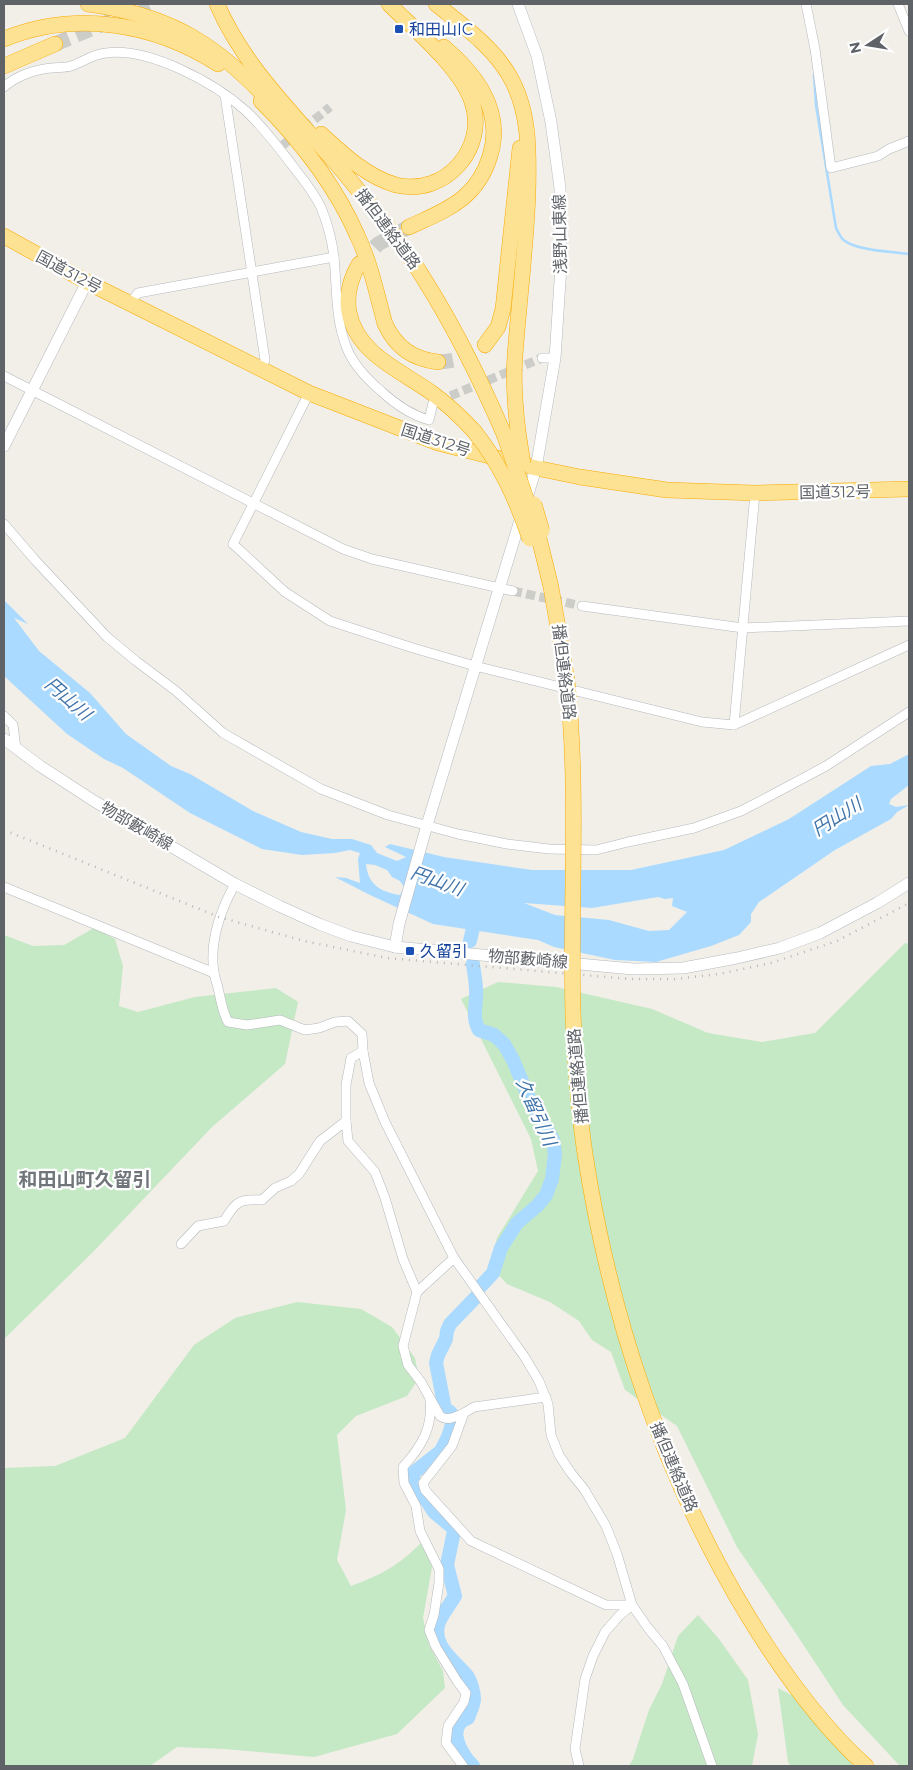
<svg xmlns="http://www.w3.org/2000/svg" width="913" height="1770" viewBox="0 0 913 1770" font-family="Montserrat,'Noto Sans JP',sans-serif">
<rect width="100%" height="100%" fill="#f1efe8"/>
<!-- green -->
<g fill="#c5e8c5">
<path d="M94 928 115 939 123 966 119 1006 138 1012 195 997 276 988 298 1002 285 1064 212 1127 93 1252 4 1339V935L33 946 64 945Z"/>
<path d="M905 943 909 944V1766H900L843 1705 793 1629 737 1547 677 1426 625 1390 611 1352 592 1340 579 1321 550 1302 507 1284 490 1266 497 1238 538 1171 531 1139 461 999 498 982 556 987 652 1009 708 1033 762 1042 815 1033Z"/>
<path d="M297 1302 361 1309 392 1327 415 1358 419 1378 407 1396 356 1416 337 1435 346 1510 337 1560 351 1586C383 1574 398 1566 422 1542L432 1567 423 1618 429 1645 443 1671 445 1688 397 1734 314 1757 225 1749 177 1747 150 1766H4V1468L55 1466 125 1438 194 1345 235 1318Z"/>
<path d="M698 1615 719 1639 748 1680 758 1734 752 1766H629L633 1759 649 1710 662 1684 678 1636Z"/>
<path d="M778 1688 797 1698 854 1766H791L788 1762Z"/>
</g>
<!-- water -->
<path fill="#aadaff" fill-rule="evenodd" d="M4 600 28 624 14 618 39 651 90 693 126 734 171 766 190 774 253 811 301 832 332 839H352L371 845 377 853 397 861 406 857 385 847 390 844 444 857 532 870H631L724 850 789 819 871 766 890 764 909 754V785L891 799 889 804 896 807 909 805 897 812 891 819 835 850 759 902 751 914V922L739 935 711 946 656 962 615 960 554 947 538 940 433 924 370 895 335 877 346 878 360 883 358 859 360 853 350 850 335 853 302 855 262 849 190 813 123 768 104 759 67 734 4 676ZM366 864 375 865 387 870 392 877 400 881 404 887 400 895C381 892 368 885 366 864ZM658 897 665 899 673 898 672 906 687 912 669 930 649 931 609 920 555 915 524 903 592 908Z"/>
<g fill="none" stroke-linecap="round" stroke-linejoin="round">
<!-- stream -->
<path stroke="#aadaff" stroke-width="2.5" d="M814 75 816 105 836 228C839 233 840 238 845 241 856 250 894 252 909 254"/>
<!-- river -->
<g stroke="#aadaff" stroke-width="14">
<path d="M470 941 477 911"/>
<path d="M473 964C474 974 477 985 476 996 476 1008 472 1018 479 1030L494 1035 504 1044 513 1060 529 1098 553 1140 555 1154 552 1179 546 1195 537 1206 517 1223 501 1248 493 1273 481 1286"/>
<path d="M473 1766C461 1755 445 1725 468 1718 470 1712 474 1705 474 1699 474 1693 471 1682 468 1677 457 1662 430 1647 439 1622 443 1613 450 1604 455 1596L447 1565 454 1531 452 1527 434 1512 412 1478V1474L441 1451 448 1437 454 1418 450 1412 445 1409 436 1363 438 1355 446 1339 447 1331 450 1324 476 1297"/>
</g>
<!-- street-tunnel -->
<g stroke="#ccccc8" stroke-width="9" stroke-dasharray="9 4.5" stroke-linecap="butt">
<path d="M283 145 330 107"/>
<path d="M438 401 542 358"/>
<path d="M513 591 582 606"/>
</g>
<!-- highway-tunnel -->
<g stroke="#ccccc8" stroke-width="15" stroke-dasharray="15 8" stroke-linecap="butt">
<path d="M55 44 149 5"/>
<path d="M359 264 378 244 409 227"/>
<path d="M438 362C456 361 471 357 485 345"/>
</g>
<defs>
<g id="street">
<path d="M806 4 815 49 831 168 878 156 889 149 909 141"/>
<path d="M898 4 909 31"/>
<path d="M4 87C16 76 36 69 52 68 58 67 65 68 71 66 83 62 93 54 106 53 149 47 215 83 246 111 264 128 280 149 295 169 304 181 316 195 322 210 328 225 332 241 334 257 337 287 335 317 346 346 352 363 367 379 381 391 394 403 411 415 429 420L433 403"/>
<path d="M225 95 265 360 261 369"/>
<path d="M130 303 138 293 334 257"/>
<path d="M542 358H555"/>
<path d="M4 376 343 549 372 559 513 591"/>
<path d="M309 393 233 544 285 592 330 621 413 648 475 666 702 722 734 725 909 645"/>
<path d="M4 524 35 560 107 637 136 661 176 691 223 733 321 789 388 815 458 834 507 844 549 849 596 850 628 842 694 828 741 811 768 797 826 766 909 712"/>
<path d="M582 606 743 628 909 621"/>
<path d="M4 716 13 725 16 748"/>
<path d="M734 725 755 493"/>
<path d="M235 884C220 911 209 941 214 973 215 978 217 983 218 988 221 1000 222 1011 228 1022L247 1025 280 1020 305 1030 319 1028 335 1022 348 1021 362 1034 363 1051 369 1083 385 1122 454 1258 524 1356 539 1381 548 1404 551 1435 559 1455 571 1473 584 1489 606 1526 617 1554 632 1605 648 1628 663 1646 683 1684 712 1766"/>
<path d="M4 887 214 973"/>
<path d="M363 1051 351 1058 346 1085V1121L348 1141 375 1172 385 1198 403 1259 417 1292 403 1346 408 1365 421 1382 440 1416C448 1422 457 1416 464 1413"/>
<path d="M181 1244 198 1226 224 1221C236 1201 239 1199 262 1200L275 1188 291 1181 299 1174 320 1141 346 1121"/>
<path d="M417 1292 454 1258"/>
<path d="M546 1397 474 1407 464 1413 452 1446 423 1483 425 1490 471 1541 606 1605H632"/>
<path d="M430 1400C433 1428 421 1447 403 1467L404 1483 416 1506 420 1531 439 1569V1583L434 1615 429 1630 436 1647 457 1681 466 1693 464 1702 448 1726 446 1743 463 1766"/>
<path d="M579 1766 575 1749 585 1679 593 1656 605 1632 619 1616 632 1605"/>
</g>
<g id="secondary">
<path d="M4 446 87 282"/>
<path d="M4 739 40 766 94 801 235 884 279 906 319 924 351 936 395 947 633 969 683 968 737 958 780 948 820 933 877 903 909 883"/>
<path d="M395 947 399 924 427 825 536 468 555 358 561 266 560 188 551 122 537 56 518 4"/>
</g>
<g id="highway">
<path d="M88 4C170 15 217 44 272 104"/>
<path d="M217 4C247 74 307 126 354 185 379 215 404 246 424 279 455 328 481 381 504 434"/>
<path d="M436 4C462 25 492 46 509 75 530 110 529 153 528 193 526 248 519 301 515 356 513 381 515 406 518 431"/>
<path d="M4 39C76 10 154 23 218 64"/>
<path d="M4 66 55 44"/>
<path d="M261 101C301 141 335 184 358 237 371 265 377 295 385 324 396 347 412 359 438 362"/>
<path d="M321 134C343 154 367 177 396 185 445 197 488 148 472 102 461 68 414 29 389 4"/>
<path d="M409 227C428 218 447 211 463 198 476 187 485 173 490 156 504 111 477 75 444 47"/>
<path d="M4 236 87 282 309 393 438 443 536 468 580 477 667 490 755 493 909 489"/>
<path d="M359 264C350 279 346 294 349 312 357 354 400 370 432 393 447 404 461 417 474 431"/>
<path d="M485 345 498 327 503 309 520 148"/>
<path d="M538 534 551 587 567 680"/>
<path d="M573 1013C575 1060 578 1107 585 1154 610 1316 663 1476 748 1616 781 1670 819 1724 866 1766"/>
</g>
</defs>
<!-- street casing -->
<use href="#street" stroke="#b5b8bc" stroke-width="10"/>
<!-- secondary casing -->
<use href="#secondary" stroke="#b6babf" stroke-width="12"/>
<!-- highway casing -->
<use href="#highway" stroke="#f9ab00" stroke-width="16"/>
<!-- street -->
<use href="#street" stroke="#fff" stroke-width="9"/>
<!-- secondary -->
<use href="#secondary" stroke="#fff" stroke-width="11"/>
<!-- highway -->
<use href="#highway" stroke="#fde293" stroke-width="15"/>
<!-- rail -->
<path stroke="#b6b7b8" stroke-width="2.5" stroke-dasharray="1 6" stroke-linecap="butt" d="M4 830 219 917 304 941 387 958 630 979H675L719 974 771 963 837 941 909 903"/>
<defs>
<g id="highway-bridge">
<path d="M474 431C501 465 516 499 530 539"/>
<path d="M518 431 523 464"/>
<path d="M504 434 532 516"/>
<path d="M534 504 542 531"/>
<path d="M567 680C579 791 570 902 573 1013"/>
</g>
</defs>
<!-- highway-bridge casing -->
<use href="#highway-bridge" stroke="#f9ab00" stroke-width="16" stroke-linecap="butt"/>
<!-- highway-bridge -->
<use href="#highway-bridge" stroke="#fde293" stroke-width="15"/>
</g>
<!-- markers -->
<g fill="#1a4fb4" stroke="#fff" stroke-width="2">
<rect x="394" y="24" width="10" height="10" rx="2.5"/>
<rect x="405" y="946" width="10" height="10" rx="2.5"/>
</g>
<g text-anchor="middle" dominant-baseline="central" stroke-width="4.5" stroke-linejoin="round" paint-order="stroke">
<!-- transit labels -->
<g font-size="16" fill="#164399" stroke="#fff" text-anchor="start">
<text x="409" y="29">和田山IC</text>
<text x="420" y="951">久留引</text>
</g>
<!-- street labels -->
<g font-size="16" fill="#5f6368" stroke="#fff">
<text transform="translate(388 229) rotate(53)">播但連絡道路</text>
<text transform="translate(560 234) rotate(-91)">浅野山東線</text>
<text transform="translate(69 272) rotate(28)">国道312号</text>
<text transform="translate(436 440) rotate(18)">国道312号</text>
<text transform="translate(835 492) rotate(-1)">国道312号</text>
<text transform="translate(564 672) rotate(83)">播但連絡道路</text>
<text transform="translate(137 826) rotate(30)">物部藪崎線</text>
<text transform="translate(528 959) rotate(5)">物部藪崎線</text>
<text transform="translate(578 1076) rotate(-95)">播但連絡道路</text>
<text transform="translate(674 1467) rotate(67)">播但連絡道路</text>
</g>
<!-- water labels -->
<g font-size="18" font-style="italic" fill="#4174aa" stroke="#fff">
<text transform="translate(68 699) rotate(41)">円山川</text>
<text transform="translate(837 817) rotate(-32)">円山川</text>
<text transform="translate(437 881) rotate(20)">円山川</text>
<text transform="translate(536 1112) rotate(66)">久留引川</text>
</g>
<!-- quarter labels -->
<g font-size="19" font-weight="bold" fill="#70757a" stroke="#fff">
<text x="85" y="1179">和田山町久留引</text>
</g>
</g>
<!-- border -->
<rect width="913" height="1770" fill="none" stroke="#5f6368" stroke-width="10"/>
<!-- north arrow -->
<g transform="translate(868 45) rotate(258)" stroke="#ffffff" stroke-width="4" paint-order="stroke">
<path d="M0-4L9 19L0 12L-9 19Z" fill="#5f6368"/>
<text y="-8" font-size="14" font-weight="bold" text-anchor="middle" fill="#5f6368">N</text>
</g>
</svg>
